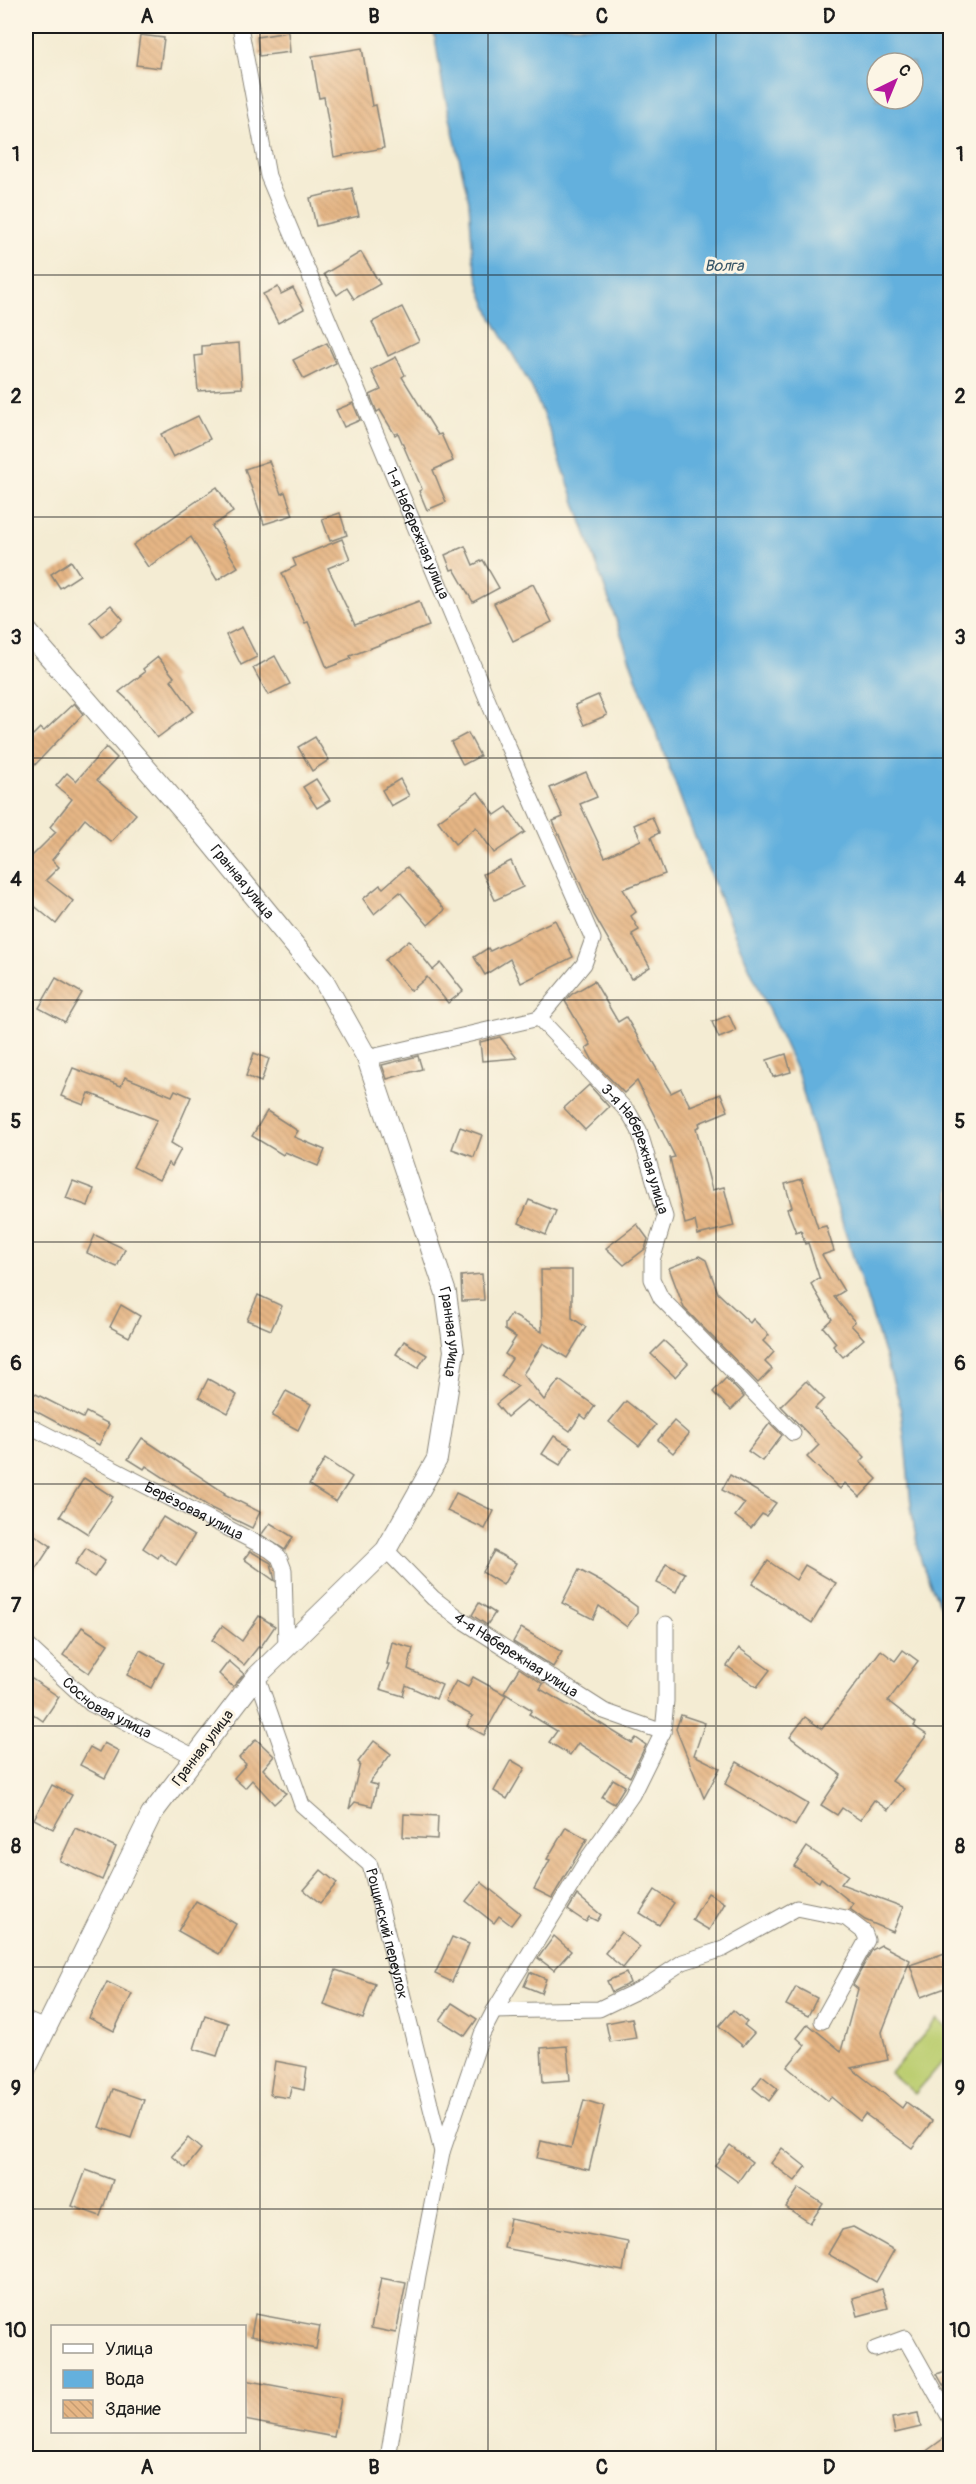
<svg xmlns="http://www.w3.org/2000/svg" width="976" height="2484" viewBox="0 0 976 2484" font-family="Pangolin,sans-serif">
<defs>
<pattern id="building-back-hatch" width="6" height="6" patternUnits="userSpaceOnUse" patternTransform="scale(1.5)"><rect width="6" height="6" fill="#e6b685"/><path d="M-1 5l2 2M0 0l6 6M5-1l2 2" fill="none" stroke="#c59c72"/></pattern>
</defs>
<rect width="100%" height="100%" fill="#fcf5e5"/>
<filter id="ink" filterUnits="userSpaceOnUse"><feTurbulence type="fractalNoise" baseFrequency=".0167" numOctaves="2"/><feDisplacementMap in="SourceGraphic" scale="12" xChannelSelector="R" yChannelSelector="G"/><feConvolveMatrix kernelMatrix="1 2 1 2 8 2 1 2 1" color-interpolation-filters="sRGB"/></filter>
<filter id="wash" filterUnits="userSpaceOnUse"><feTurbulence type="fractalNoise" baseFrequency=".008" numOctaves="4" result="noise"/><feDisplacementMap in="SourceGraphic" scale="24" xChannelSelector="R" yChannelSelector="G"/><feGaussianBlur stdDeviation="1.35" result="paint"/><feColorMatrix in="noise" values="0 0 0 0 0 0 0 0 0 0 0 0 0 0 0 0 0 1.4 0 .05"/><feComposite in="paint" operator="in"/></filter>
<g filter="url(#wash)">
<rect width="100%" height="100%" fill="#f4ecd3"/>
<!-- pitch -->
<path fill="#bbcd70" stroke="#6c7446" stroke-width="1.5" d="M937 2019 950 2031V2053L915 2094 891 2073Z"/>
<!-- water -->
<path fill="#64b0dd" stroke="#40667c" stroke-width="1.5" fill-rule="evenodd" d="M433 26H950V1623C940 1603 927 1581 921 1560 907 1507 909 1453 899 1400L818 1147 798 1074 739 945 693 832 638 683 550 431 532 388 492 318 481 291 473 258 469 201 443 87ZM877 63H913V99H877Z"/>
<g id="blocks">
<!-- building -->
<g fill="url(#building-back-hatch)">
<path d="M288 32 290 52 259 56 257 37Z"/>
<path d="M140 35 164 38 160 68 136 65Z"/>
<path d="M362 48 372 106 376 105 384 148 334 157 324 97 319 98 312 56Z"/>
<path d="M352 188 359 216 316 226 310 198Z"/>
<path d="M361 252 380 284 354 299 347 288 337 295 324 274Z"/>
<path d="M278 287 281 294 293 288 304 309 278 323 263 294Z"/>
<path d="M402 307 419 341 388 356 372 322Z"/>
<path d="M239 343 242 388 198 391 195 356 202 355V346Z"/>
<path d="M327 343 336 363 304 379 293 360Z"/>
<path d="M396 357 405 375 402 377 438 435 441 434 453 461 433 470 446 502 427 510 419 491 422 489 398 433 395 435 380 410 377 412 370 395 381 390 371 370Z"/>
<path d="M353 403 360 420 344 427 336 410Z"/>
<path d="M198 416 210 439 173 457 161 434Z"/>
<path d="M269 461 281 494 285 492 293 515 264 524 245 469Z"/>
<path d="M217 487 233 512 212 526 238 567 217 580 191 537 148 567 133 545Z"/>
<path d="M340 513 347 535 330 541 322 519Z"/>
<path d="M342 539 350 559 328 568 355 625 419 601 429 626 350 656 351 659 327 668 308 622 305 623 282 573 296 566 293 559Z"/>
<path d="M465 546 473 565 483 560 499 588 473 602 454 569 451 570 445 555Z"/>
<path d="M71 561 80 575 60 588 51 574Z"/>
<path d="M533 584 552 622 513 641 494 603Z"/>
<path d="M111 605 123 619 102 637 90 622Z"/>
<path d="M242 627 257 657 241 665 226 635Z"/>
<path d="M275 656 290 684 268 695 253 668Z"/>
<path d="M158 657 174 677 171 680 193 711 157 738 129 701 119 692 145 672 143 669Z"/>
<path d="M598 695 607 715 584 725 575 705Z"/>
<path d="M74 703 83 714 33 767 26 760V728L33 735 40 728 44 731Z"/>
<path d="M468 733 480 756 463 765 451 742Z"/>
<path d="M315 737 329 760 312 771 298 747Z"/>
<path d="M106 747 117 758 97 780 136 814 111 842 85 819 52 860 59 867 46 880 73 901 56 924 26 899V862L56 832 50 827 72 799 56 786 67 773 76 781Z"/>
<path d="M586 772 597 797 580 804 605 857 641 840 634 825 652 817 659 833 651 837 665 874 623 889 636 912 631 916 639 930 632 934 650 967 631 979 594 915 553 821 563 817 550 788Z"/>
<path d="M316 779 330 800 317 808 303 787Z"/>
<path d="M400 779 409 796 391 806 382 790Z"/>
<path d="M478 792 495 815 507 807 525 832 494 853 476 827 455 844 438 821Z"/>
<path d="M511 861 523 887 495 900 483 874Z"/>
<path d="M407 867 445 910 428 925 400 892 374 914 363 899 380 885 383 888Z"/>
<path d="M555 920 573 957 521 983 510 959 485 975 474 957 488 948 490 951Z"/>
<path d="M409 940 433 970 441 963 463 991 448 1003 427 977 411 991 385 960Z"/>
<path d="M56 978 82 993 65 1022 39 1008Z"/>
<path d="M594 981 618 1022 626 1017 671 1093 681 1088 690 1106 721 1094 728 1111 699 1123 700 1126 696 1128 712 1190 724 1187 734 1226 698 1235 695 1221 685 1224 670 1158 675 1157 637 1081 624 1093 593 1061 586 1048 591 1045 565 1001 572 994Z"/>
<path d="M729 1015 736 1031 719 1038 712 1022Z"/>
<path d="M500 1037 517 1058 482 1061 480 1042Z"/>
<path d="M254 1053 269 1059 261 1082 246 1076Z"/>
<path d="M786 1054 791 1072 773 1077 767 1060Z"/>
<path d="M418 1056 422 1069 387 1079 382 1065Z"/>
<path d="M73 1068 121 1086 125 1077 172 1096 175 1090 191 1097 171 1143 181 1149 172 1166 168 1163 159 1180 133 1167 157 1120 89 1093 84 1105 61 1096Z"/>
<path d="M589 1085 609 1107 585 1130 564 1108Z"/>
<path d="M267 1111 298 1131 294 1137 325 1150 318 1166 285 1152 283 1155 252 1136Z"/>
<path d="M460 1127 482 1135 474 1157 452 1149Z"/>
<path d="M802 1179 818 1228 826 1226 834 1251 822 1255 844 1291 834 1297 855 1322 851 1325 864 1339 843 1357 833 1346 836 1343 823 1327 832 1319 811 1284 819 1278 820 1280 808 1243 805 1244 801 1230 796 1232 787 1209 792 1207 785 1184Z"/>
<path d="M73 1181 94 1189 88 1206 66 1198Z"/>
<path d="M529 1200 556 1211 546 1235 519 1223Z"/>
<path d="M637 1224 648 1239 645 1249 624 1265 606 1248Z"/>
<path d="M95 1235 125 1249 117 1267 87 1253Z"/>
<path d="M699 1256 706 1260 718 1293 750 1323 753 1319 769 1335 763 1341 774 1352 765 1362 772 1369 758 1383 684 1308 669 1268Z"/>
<path d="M541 1270H572V1318L586 1327 567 1358 543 1343 523 1374 544 1400 559 1380 595 1406 586 1419 581 1415 570 1431 527 1400 507 1417 496 1404 518 1386 501 1376 512 1359 505 1354 516 1337 505 1330V1324L511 1314 542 1332Z"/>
<path d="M482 1274 484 1300 462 1301 461 1276Z"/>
<path d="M258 1295 282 1306 271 1330 247 1320Z"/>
<path d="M121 1305 140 1316 129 1337 110 1327Z"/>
<path d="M404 1341 427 1355 418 1368 396 1354Z"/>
<path d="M664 1341 688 1363 675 1377 651 1354Z"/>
<path d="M726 1378 744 1397 731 1410 713 1392Z"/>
<path d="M208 1379 237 1395 228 1413 199 1397Z"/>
<path d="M806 1381 824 1399 815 1408 865 1457 860 1462 877 1479 860 1497 845 1483 840 1489 807 1457 819 1445 781 1406Z"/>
<path d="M26 1389 83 1418 86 1412 109 1424 99 1445 26 1406Z"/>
<path d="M286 1391 311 1404 298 1430 272 1416Z"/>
<path d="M626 1401 656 1425 639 1446 609 1422Z"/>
<path d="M674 1421 689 1434 673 1453 658 1440Z"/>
<path d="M770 1423 782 1435 762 1461 748 1451Z"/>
<path d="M554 1436 572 1447 560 1465 542 1454Z"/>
<path d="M142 1438 225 1493 224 1494 260 1512 252 1528 211 1508 146 1466 144 1469 128 1459Z"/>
<path d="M325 1459 352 1477 336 1502 309 1485Z"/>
<path d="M730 1475 776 1503 766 1516 762 1514 751 1528 735 1516 745 1503 722 1490Z"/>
<path d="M84 1478 113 1497 88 1534 60 1516Z"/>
<path d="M456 1493 494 1511 485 1529 447 1511Z"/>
<path d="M163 1517 194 1536 176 1565 160 1554 158 1558 143 1548Z"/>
<path d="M270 1523 293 1537 285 1550 261 1535Z"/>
<path d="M26 1529 51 1546 26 1584Z"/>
<path d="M86 1548 105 1561 94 1577 75 1564Z"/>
<path d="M250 1551 271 1563 275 1581 244 1559Z"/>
<path d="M494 1551 516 1563 503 1585 482 1572Z"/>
<path d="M768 1561 796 1580 805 1565 836 1583 812 1623 752 1584Z"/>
<path d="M666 1564 685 1573 676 1592 657 1583Z"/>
<path d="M579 1570 607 1585 637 1607V1613L627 1627 599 1606 593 1619 562 1603Z"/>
<path d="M479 1603 495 1613 487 1625 472 1615Z"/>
<path d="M259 1616 275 1626 260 1648 259 1646 244 1665 212 1640 222 1626 242 1641Z"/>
<path d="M82 1627 108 1644 89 1673 63 1655Z"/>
<path d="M521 1628 562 1652 553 1667 513 1642Z"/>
<path d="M392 1642 413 1648 408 1669 442 1685 436 1699 406 1685 403 1696 380 1689 389 1664H387Z"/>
<path d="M739 1648 770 1670 757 1687 727 1666Z"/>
<path d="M140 1650 164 1663 151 1688 127 1675Z"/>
<path d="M881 1650 895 1661 903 1650 918 1661 888 1701 916 1723 914 1726 927 1735 892 1781 904 1789 888 1810 874 1800 860 1820 842 1808 837 1815 821 1805 841 1775 790 1737 805 1717 822 1729Z"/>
<path d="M229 1661 244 1674 233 1687 219 1674Z"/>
<path d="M519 1668 543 1684 540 1689 571 1707 572 1706 632 1743 636 1738 646 1745 630 1777 578 1743 570 1755 549 1742 557 1731 529 1714 532 1710 504 1693Z"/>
<path d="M26 1675 59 1697 43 1721 26 1709Z"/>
<path d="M473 1677 506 1695 484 1735 467 1726 473 1716 445 1701 456 1681 468 1687Z"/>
<path d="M681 1715 705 1723 694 1755 720 1768 704 1798 676 1729Z"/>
<path d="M256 1739 274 1756 263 1769 286 1793 274 1804 252 1780 245 1788 234 1778 246 1764 239 1758Z"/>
<path d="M374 1741 391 1754 369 1783 377 1785 372 1806 355 1802 349 1809 360 1764 358 1762Z"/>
<path d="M104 1743 119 1751 105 1778 80 1765 90 1747 99 1752Z"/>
<path d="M511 1760 525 1768 507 1799 494 1791Z"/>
<path d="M737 1762 808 1804 795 1826 725 1784Z"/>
<path d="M613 1779 625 1786 614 1804 602 1797Z"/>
<path d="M52 1785 72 1795 53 1829 34 1819Z"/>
<path d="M404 1814 438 1816 437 1839 403 1837Z"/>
<path d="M566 1827 587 1839 552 1898 534 1889 550 1860 547 1859Z"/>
<path d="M75 1828 116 1847 102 1880 60 1861Z"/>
<path d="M807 1847 848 1875 841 1884 903 1907 893 1932 865 1920 850 1909 853 1904 821 1878 819 1882 794 1866Z"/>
<path d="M321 1870 337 1883 320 1903 304 1890Z"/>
<path d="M481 1882 520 1913 511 1925 499 1916 494 1923 466 1901Z"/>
<path d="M655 1890 674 1903 659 1925 640 1913Z"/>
<path d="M708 1893 725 1903 709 1930 692 1920Z"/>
<path d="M577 1895 601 1915 597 1921 589 1917 586 1922 568 1910Z"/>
<path d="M196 1901 236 1924 219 1954 178 1931Z"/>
<path d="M621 1932 640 1947 623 1968 605 1953Z"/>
<path d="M554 1936 571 1951 554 1970 538 1958Z"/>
<path d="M452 1937 469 1944 452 1982 435 1974Z"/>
<path d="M881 1945 910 1960 882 2032 888 2060 851 2068 902 2108 906 2102 932 2121 912 2148 865 2114 860 2121 831 2097 828 2101 787 2067 805 2045 797 2038 808 2024 841 2051 858 1989 853 1985 872 1950Z"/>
<path d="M945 1953 951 1969V1986L921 1997 910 1965Z"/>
<path d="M336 1970 375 1984 363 2019 324 2005Z"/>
<path d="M530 1972 546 1979 541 1993 524 1986Z"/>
<path d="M626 1973 630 1983 612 1992 607 1981Z"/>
<path d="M107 1982 132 1994 114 2031 89 2018Z"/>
<path d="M796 1987 817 1998 808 2016 786 2005Z"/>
<path d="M452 2003 477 2019 465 2036 440 2020Z"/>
<path d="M733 2010 747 2022 744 2025 754 2033 743 2046 719 2026Z"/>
<path d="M205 2015 228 2023 217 2056 194 2049Z"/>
<path d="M632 2018 636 2038 610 2042 606 2023Z"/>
<path d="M567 2046 570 2080 543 2082 541 2048Z"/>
<path d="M275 2061 307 2067 304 2090 291 2087 289 2098 270 2095Z"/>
<path d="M762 2076 778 2089 769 2101 753 2088Z"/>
<path d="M113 2089 144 2100 131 2138 99 2127Z"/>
<path d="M584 2100 604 2106 589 2170 537 2158 541 2141 571 2148Z"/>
<path d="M188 2138 201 2149 186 2168 172 2156Z"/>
<path d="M730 2145 752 2162 738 2182 715 2165Z"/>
<path d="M782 2148 806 2167 795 2181 771 2163Z"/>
<path d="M86 2170 113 2180 100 2216 72 2206Z"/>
<path d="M799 2188 823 2204 810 2223 786 2207Z"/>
<path d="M510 2219 628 2242 623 2271 504 2248Z"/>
<path d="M853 2227 894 2250 876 2282 828 2254 842 2230Z"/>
<path d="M381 2278 406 2283 396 2333 371 2328Z"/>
<path d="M882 2289 888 2308 858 2316 853 2298Z"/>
<path d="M255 2314 320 2326 316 2349 251 2336Z"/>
<path d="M951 2369V2399L937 2374Z"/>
<path d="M244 2380 341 2398 334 2437 244 2420Z"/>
<path d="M918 2413 921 2427 895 2433 892 2418Z"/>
<path d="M943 2439 951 2449V2458H917Z"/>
</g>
</g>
</g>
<g filter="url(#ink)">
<use href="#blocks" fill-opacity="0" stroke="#888478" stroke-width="1.5"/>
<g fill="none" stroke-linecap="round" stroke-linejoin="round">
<defs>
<g id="minor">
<path id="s1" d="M240 26 268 176 491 708 593 939 584 964 539 1018"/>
<path id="s2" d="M539 1018 629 1113 639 1130 665 1217 652 1260V1279L661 1298 793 1433"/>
<path d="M367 1058 539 1018"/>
<path id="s3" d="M26 1424 270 1550 279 1557 284 1570 286 1648"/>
<path id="s4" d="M386 1550 433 1598 463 1621 604 1711 663 1732"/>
<path id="s5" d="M26 1644 91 1704 197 1758"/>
<path id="s6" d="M257 1676 302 1805 370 1865 442 2152"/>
<path d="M494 2011 599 2009 645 1987 683 1962 723 1949 797 1908 846 1918 864 1932 867 1940 822 2021"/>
<path d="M26 2020 47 2029"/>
<path d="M875 2349 905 2338 950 2418"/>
<path d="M388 2458 418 2275 442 2152 482 2034 494 2011 590 1855 632 1795 663 1732 666 1701V1624"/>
</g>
<g id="tertiary">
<path id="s7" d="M26 630 205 836 324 981 367 1058 446 1293 454 1351 437 1459 386 1550 257 1676 151 1815 26 2069"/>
</g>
</defs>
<!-- minor casing -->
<use href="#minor" stroke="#888478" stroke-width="17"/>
<!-- tertiary casing -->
<use href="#tertiary" stroke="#888478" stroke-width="22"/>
<!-- minor -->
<use href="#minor" stroke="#fff" stroke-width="15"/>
<!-- tertiary -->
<use href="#tertiary" stroke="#fff" stroke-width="20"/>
</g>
</g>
<!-- grid -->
<path fill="none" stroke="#1c1c1c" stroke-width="1.5" stroke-opacity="0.55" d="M260 26V2458M488 26V2458M716 26V2458M26 275H950M26 517H950M26 758H950M26 1000H950M26 1242H950M26 1484H950M26 1726H950M26 1967H950M26 2209H950"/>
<g text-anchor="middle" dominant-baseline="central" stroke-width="6" stroke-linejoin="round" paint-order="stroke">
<!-- street labels -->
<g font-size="15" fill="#1c1c1c" stroke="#fcf5e5">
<text stroke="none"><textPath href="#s1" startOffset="540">1-я Набережная улица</textPath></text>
<text stroke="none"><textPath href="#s7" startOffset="332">Гранная улица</textPath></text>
<text stroke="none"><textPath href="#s2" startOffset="166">3-я Набережная улица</textPath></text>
<text stroke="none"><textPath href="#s7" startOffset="836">Гранная улица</textPath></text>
<text stroke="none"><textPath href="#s3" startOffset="189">Берёзовая улица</textPath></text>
<text stroke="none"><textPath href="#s4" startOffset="168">4-я Набережная улица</textPath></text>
<text stroke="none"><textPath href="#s5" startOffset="104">Сосновая улица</textPath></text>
<text transform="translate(203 1748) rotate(-53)">Гранная улица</text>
<text stroke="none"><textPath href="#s6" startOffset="298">Рощинский переулок</textPath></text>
</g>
<!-- water labels -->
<g font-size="16" font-style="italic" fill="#395769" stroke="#fcf5e5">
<text x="724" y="266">Волга</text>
</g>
</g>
<!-- margin -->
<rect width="976" height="2484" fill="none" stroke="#fcf5e5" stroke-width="66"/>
<!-- legend -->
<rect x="51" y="2325" width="195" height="108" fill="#fcf5e5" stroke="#a29e95" stroke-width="1.5"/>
<rect x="63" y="2344" width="30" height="9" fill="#ffffff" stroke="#a29e95" stroke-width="1.5"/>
<text x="105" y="2355" font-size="18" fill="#1c1c1c">Улица</text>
<rect x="63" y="2370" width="30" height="18" fill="#64b0dd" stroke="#a29e95" stroke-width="1.5"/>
<text x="105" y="2385" font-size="18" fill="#1c1c1c">Вода</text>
<rect x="63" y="2400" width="30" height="18" fill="url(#building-back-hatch)" stroke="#a29e95" stroke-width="1.5"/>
<text x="105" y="2415" font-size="18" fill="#1c1c1c">Здание</text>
<!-- north arrow -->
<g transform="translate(895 81) rotate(43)"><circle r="28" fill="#fcf5e5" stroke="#a29e95" stroke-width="1.5"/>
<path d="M0-4.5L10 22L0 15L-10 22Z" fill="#b5179e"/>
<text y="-9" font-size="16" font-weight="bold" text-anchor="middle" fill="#1c1c1c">С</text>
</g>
<rect x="33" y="33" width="910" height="2418" fill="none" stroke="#1c1c1c" stroke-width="2"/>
<g font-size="20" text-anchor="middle" font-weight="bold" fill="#1c1c1c">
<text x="147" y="23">A</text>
<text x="374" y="23">B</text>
<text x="602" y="23">C</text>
<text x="829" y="23">D</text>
<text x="16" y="161">1</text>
<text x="960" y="161">1</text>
<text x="16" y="403">2</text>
<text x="960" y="403">2</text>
<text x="16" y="644">3</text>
<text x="960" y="644">3</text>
<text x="16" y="886">4</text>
<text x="960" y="886">4</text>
<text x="16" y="1128">5</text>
<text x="960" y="1128">5</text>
<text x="16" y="1370">6</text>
<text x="960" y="1370">6</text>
<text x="16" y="1612">7</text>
<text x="960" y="1612">7</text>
<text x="16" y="1853">8</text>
<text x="960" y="1853">8</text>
<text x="16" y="2095">9</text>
<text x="960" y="2095">9</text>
<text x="16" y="2337">10</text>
<text x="960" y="2337">10</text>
<text x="147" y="2474">A</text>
<text x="374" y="2474">B</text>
<text x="602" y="2474">C</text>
<text x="829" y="2474">D</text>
</g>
</svg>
